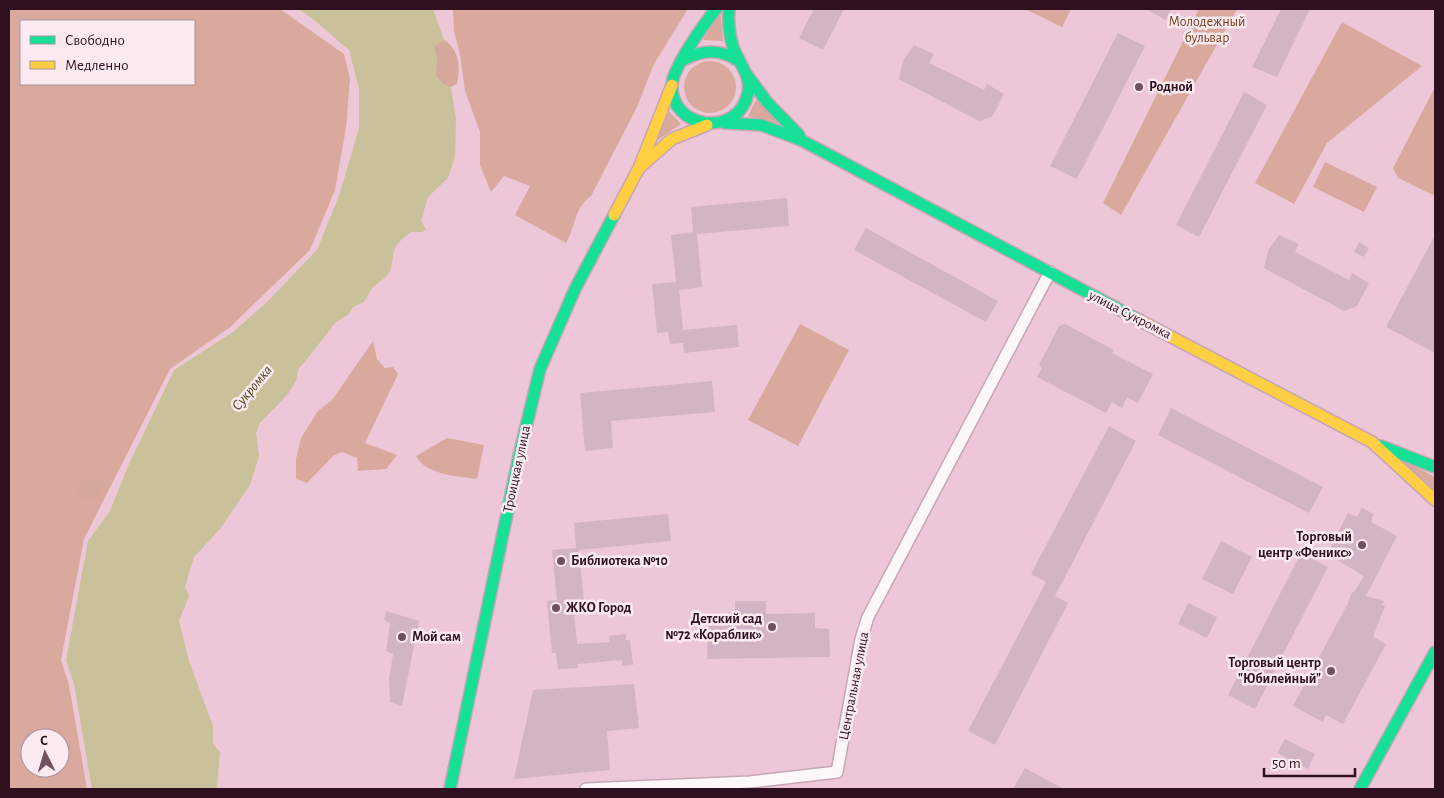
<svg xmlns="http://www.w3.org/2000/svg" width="1444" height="798" viewBox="0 0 1444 798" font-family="'Alegreya Sans',sans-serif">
<rect width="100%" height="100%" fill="#edc7d7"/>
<!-- green -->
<g fill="#d9a99e" fill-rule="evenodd">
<path d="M9 9H280L344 54 350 78 346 128 335 190 310 250 229 328 170 369 84 539 61 660 69 685 87 789H9ZM21 21H194V84H21ZM30 738H60V768H30Z"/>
<path d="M453 9H688L654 64 637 107 591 196C574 208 576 226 566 243L515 215 530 186 504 176 491 192 480 165V132L465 91 460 54 454 31Z"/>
<path d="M720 9 723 41 703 40Z"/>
<path d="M1025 9H1071L1062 27Z"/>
<path d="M1199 9H1237L1121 215 1103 203Z"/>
<path d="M1342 22 1422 66 1327 143 1294 204 1255 183Z"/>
<circle cx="710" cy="87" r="26"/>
<path d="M1435 87V196L1398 178 1393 168Z"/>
<path d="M756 100 784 127 748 116Z"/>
<path d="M669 111 681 124 655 142Z"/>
<path d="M1325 162 1377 187 1364 212 1313 187Z"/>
<path d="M800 324 849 350 798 446 748 420Z"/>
<path d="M373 341 377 359 385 368 393 367 398 374 365 443 397 455 386 469 358 471 357 458 342 452 333 456 307 483 296 479V459L301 438 318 411 332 400Z"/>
<path d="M447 438 484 445 477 479C457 476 426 475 416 456Z"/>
<path d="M1398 457 1435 477V491Z"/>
</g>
<!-- forest -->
<g fill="#d6a79b">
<path d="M444 40C459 49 461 68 457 84L451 87 444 85 435 75 437 60 434 46Z"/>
<path d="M103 479 105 486 98 498H82L77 493 80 480Z"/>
</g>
<!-- water -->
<path fill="#c9c199" d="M297 9H433L444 40 434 46 437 60 435 75 444 85 451 87 456 119 455 157 448 178 428 197 421 221 426 229 423 232H411L399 242 394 250 391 269 387 276 372 288 364 302 353 307 348 315 337 321 298 370 296 381 288 394 260 423 256 433 259 456 250 485 220 529 194 557 185 587 189 596 179 621 189 661 213 726V744L220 752 217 789H92L74 684 66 660 88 541 110 511 129 464 174 370 233 332 266 303 317 250 340 193 359 128V89L349 50C331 36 317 19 297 9Z"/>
<!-- building -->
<g fill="#d2b4c5">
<path d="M814 9H844L823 50 799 38Z"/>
<path d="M1145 9H1171L1166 20Z"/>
<path d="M1281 9H1310L1277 77 1252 67Z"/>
<path d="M1118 33 1145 46 1077 179 1050 166Z"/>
<path d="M914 45 934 54 929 63 984 90 987 84 1004 94 992 117 979 121 899 79 903 61Z"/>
<path d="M1244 92 1267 105 1199 237 1176 225Z"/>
<path d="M787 198 789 226 697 234 702 287 679 290 683 330 737 325 739 347 684 353 683 343 670 344 668 332 657 333 652 284 676 282 671 235 693 232 691 207Z"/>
<path d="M866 228 998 301 986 322 854 250Z"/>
<path d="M1279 235 1299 244 1295 252 1349 280 1352 273 1369 283 1357 306 1344 311 1264 268 1268 251Z"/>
<path d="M1435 235V353L1386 327Z"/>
<path d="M1359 242 1369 248 1364 257 1354 252Z"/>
<path d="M1065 324 1114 350 1112 353 1153 374 1138 403 1127 397 1122 408 1112 402 1106 413 1037 377 1042 367 1039 365 1059 326Z"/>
<path d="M712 381 715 412 611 421 613 448 585 451 580 393Z"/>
<path d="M1171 408 1323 487 1309 513 1158 435Z"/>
<path d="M1109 426 1136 441 1055 596 1068 603 995 745 968 731 1046 582 1031 574Z"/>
<path d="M1362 508 1374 514 1371 522 1397 536 1366 596 1384 601 1382 605 1385 606 1373 637 1386 644 1343 724 1326 715 1323 722 1293 706 1348 603 1352 592H1354L1364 576 1327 554 1348 513 1357 517Z"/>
<path d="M668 514 671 541 579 550 584 602 573 603 577 644 610 642 609 636 626 634V640H630L633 665 622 666V660L578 664V668L558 669 556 653H552L547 601 557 600 552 550 576 548 574 523Z"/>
<path d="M1221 541 1252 557 1233 594 1202 579Z"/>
<path d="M1301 553 1328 567 1255 709 1228 695Z"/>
<path d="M735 601H766V614L815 613V628L829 629 830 657 707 659 708 626H722V614H735Z"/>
<path d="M1188 603 1217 617 1207 638 1178 624Z"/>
<path d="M386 611 419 621 402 706 390 702 389 679 393 654 386 651 390 623 384 620Z"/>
<path d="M634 684 639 728 607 731 610 770 514 779 533 690Z"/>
<path d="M1285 739 1315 754 1308 769 1277 753Z"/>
<path d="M1025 768 1064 789H1013Z"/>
</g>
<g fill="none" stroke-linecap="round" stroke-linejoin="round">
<defs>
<path id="street" d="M586 789 750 782 837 772 861 639 868 617 1050 272"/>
<g id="fast">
<path d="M716 9C704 24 674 66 672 84 669 129 738 139 748 93 752 76 738 62 733 47 729 34 728 22 729 9"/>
<path d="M685 59C704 49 721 49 739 61"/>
<path d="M747 75 767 102 799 135"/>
<path d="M725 123 761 125 801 140 1139 320"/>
<path d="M1381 446 1435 467"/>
<path d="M450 789 519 456 540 369 575 289 614 215"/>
<path d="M1360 789 1435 652"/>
</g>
<g id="slow">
<path d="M640 167 672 139 707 125"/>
<path d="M614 215 639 168 672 85"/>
<path d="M1139 320 1372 442 1435 500"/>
</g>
</defs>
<!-- street casing -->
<use href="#street" stroke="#c7a6b4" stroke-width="14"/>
<!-- fast casing -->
<use href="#fast" stroke="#c7a6b4" stroke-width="14"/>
<!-- slow casing -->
<use href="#slow" stroke="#c7a6b4" stroke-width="14"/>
<!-- street -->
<use href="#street" stroke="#fcf7f9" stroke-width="11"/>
<!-- fast -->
<use href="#fast" stroke="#16e098" stroke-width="11"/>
<!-- slow -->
<use href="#slow" stroke="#ffcf43" stroke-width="11"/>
</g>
<!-- markers -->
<g fill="#71505f" stroke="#fceaf1" stroke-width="2">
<circle cx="1139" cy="87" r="5"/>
<circle cx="1362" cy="545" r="5"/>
<circle cx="561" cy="561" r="5"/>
<circle cx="556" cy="608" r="5"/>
<circle cx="772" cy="627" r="5"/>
<circle cx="402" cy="637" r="5"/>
<circle cx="1331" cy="671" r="5"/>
</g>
<g text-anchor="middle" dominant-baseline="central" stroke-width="5" stroke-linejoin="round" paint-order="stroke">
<!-- park labels -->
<g font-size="14" fill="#743e19" stroke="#fceaf1">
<text x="1207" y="22">Молодежный<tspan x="1207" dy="16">бульвар</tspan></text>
</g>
<!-- poi labels -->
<g font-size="14" font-weight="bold" fill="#2e101f" stroke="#fceaf1" text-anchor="start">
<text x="1149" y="87">Родной</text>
<text x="1352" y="537" text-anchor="end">Торговый<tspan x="1352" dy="16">центр «Феникс»</tspan></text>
<text x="571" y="561">Библиотека №10</text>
<text x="566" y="608">ЖКО Город</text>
<text x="762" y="619" text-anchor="end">Детский сад<tspan x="762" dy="16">№72 «Кораблик»</tspan></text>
<text x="412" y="637">Мой сам</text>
<text x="1321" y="663" text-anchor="end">Торговый центр<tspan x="1321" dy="16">"Юбилейный"</tspan></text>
</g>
<!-- street labels -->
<g font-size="14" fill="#2e101f" stroke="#fceaf1">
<text transform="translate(1130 315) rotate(27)">улица Сукромка</text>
<text transform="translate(517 469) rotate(-78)">Троицкая улица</text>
<text transform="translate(854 686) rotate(-79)">Центральная улица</text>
</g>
<!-- water labels -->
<g font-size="15" font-style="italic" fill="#484b1b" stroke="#fceaf1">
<text transform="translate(252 388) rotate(-50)">Сукромка</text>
</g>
</g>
<!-- border -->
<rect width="1444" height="798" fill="none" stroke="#2e101f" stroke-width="20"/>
<!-- legend -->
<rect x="20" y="20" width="175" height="65" fill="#fceaf1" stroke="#aa939d"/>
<rect x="30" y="36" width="25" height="8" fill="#16e098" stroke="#aa939d"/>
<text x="65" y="45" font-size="15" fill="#2e101f">Свободно</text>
<rect x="30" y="61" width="25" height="8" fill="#ffcf43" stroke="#aa939d"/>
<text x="65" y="70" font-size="15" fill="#2e101f">Медленно</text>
<!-- north arrow -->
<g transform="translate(45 753) rotate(355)"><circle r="24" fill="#fceaf1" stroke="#aa939d"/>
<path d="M0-4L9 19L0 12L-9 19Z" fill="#71505f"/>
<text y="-8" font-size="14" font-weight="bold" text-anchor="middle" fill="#2e101f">С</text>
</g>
<!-- scale -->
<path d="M1264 768v8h91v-8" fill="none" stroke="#2e101f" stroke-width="2.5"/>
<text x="1272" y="768" font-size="15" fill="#2e101f" stroke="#fceaf1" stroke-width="4" paint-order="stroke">50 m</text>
</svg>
